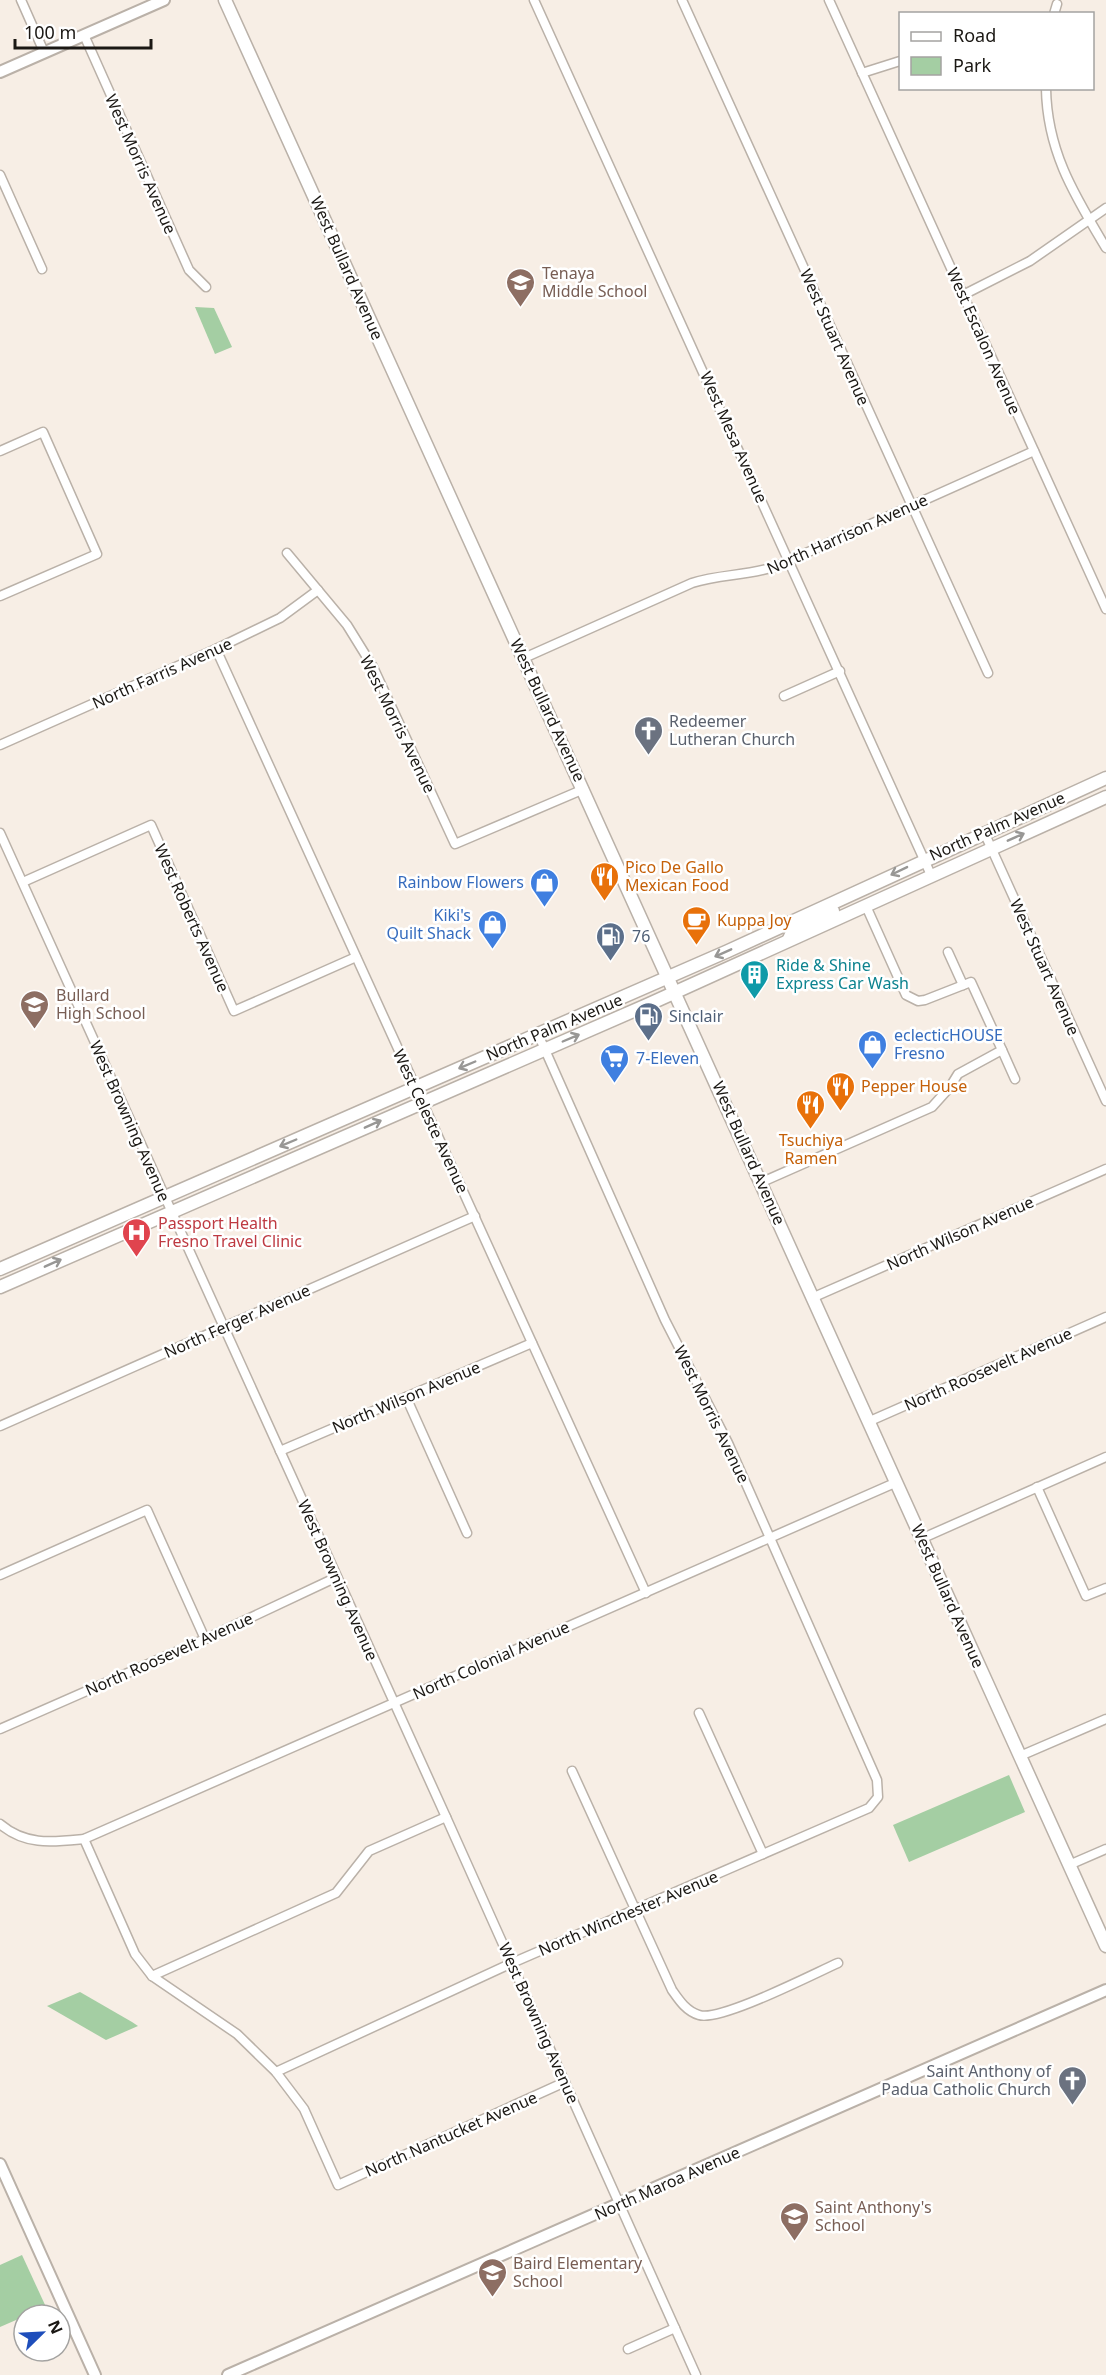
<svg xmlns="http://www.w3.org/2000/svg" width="1106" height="2375" viewBox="0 0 1106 2375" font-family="'Noto Sans',sans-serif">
<rect width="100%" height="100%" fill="#f7eee5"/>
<!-- green -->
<g fill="#a4cea3">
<path d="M195 307 214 308 232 347 215 354Z"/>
<path d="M1009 1775 1025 1812 909 1862 893 1825Z"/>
<path d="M80 1992 132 2022 138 2026 106 2040 47 2006Z"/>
<path d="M22 2255 46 2307 0 2327V2265Z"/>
</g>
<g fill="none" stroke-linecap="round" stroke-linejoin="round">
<defs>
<g id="minor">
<path d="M21 0 44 52"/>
<path d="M534 0 931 875"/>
<path d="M682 0 988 673"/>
<path d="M829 0 1106 609"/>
<path d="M1054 14 1057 4"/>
<path d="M84 35 189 270 206 287"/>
<path d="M862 73 900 61"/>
<path d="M1046 88C1047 152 1075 196 1106 248"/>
<path d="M0 175 42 269"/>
<path d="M963 295 1030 261 1106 208"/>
<path d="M0 451 43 432 97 554 0 596"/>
<path d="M287 553 347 625 373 667 455 844 584 789"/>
<path d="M216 649 646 1593"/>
<path d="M524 658 692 583C720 574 748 576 777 566L1034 451"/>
<path d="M784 696 840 671"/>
<path d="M0 745 216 649 280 618 318 590"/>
<path d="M984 832 1106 1101"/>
<path d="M0 833 446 1817 696 2375"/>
<path d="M23 882 151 825 234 1011 356 957"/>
<path d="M948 952 963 985"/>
<path d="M1002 1050 1015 1079"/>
<path d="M762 1182 932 1107 950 1087 958 1074 1002 1050 971 982 925 1000 918 1001 906 995 866 906"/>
<path d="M814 1297 1106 1169"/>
<path d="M406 1397 467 1533"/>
<path d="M870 1421 1106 1317"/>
<path d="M0 1426 475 1216"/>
<path d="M280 1451 532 1343"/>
<path d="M1037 1487 1086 1596 1106 1588"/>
<path d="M923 1538 1106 1457"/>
<path d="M0 1575 147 1510 205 1639"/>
<path d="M699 1713 763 1854"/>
<path d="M0 1729 205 1639 337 1577"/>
<path d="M1020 1756 1106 1719"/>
<path d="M572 1771 672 1990C679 2000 686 2011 699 2015 720 2022 813 1974 838 1963"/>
<path d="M0 1824C26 1846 53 1842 84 1839L897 1482"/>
<path d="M84 1839 135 1954 152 1976 237 2034 276 2072 304 2109 338 2185 565 2082"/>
<path d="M1069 1865 1106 1849"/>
<path d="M152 1976 336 1893 369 1851 446 1817"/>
<path d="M276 2072 512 1963 869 1808 878 1797 877 1780 728 1443 665 1320 538 1034"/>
<path d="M628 2349 675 2328"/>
</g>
<g id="tertiary">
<path d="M0 72 164 0"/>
<path d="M0 2164 95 2375"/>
</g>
<path id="secondary" d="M228 2375 1106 1990"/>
<g id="primary">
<path d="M225 0 1106 1946"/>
<path d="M789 939 793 930 833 911"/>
<path d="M0 1269 728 951 1106 778"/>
<path d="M0 1287 647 1005 1106 797"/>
</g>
</defs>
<!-- minor casing -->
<use href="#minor" stroke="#bab1a8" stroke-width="11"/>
<!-- tertiary casing -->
<use href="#tertiary" stroke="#bab1a8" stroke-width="14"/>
<!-- secondary casing -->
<use href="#secondary" stroke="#bab1a8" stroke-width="14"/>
<!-- primary casing -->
<use href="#primary" stroke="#bab1a8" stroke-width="15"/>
<!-- minor -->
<use href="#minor" stroke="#fff" stroke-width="8"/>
<!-- tertiary -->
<use href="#tertiary" stroke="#fff" stroke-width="10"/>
<!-- secondary -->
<use href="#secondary" stroke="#fff" stroke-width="10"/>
<!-- primary -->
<use href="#primary" stroke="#fff" stroke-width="12"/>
</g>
<!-- one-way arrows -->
<defs><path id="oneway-shaft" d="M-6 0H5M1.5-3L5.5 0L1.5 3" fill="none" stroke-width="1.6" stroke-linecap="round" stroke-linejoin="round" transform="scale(1.5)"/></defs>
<g stroke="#989795">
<use href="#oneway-shaft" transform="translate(1016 837) rotate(-24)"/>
<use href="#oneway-shaft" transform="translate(899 871) rotate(154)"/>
<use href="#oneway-shaft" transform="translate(723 953) rotate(156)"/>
<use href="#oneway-shaft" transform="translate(571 1038) rotate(-23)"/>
<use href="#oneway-shaft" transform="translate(467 1065) rotate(157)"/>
<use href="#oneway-shaft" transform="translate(373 1124) rotate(-24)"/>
<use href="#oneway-shaft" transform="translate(288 1143) rotate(157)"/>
<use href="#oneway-shaft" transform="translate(53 1263) rotate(-24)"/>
</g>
<!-- icons -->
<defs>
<symbol id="school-pin" viewBox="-11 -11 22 30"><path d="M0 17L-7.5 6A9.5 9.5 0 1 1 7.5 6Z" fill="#8d6e63" stroke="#fff"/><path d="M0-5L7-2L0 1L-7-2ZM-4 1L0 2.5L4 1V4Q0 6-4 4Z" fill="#fff"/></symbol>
<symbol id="church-pin" viewBox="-11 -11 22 30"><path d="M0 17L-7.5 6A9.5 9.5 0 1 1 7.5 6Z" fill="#6b7280" stroke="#fff"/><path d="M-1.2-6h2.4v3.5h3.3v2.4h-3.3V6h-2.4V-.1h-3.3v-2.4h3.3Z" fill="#fff"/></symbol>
<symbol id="restaurant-pin" viewBox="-11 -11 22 30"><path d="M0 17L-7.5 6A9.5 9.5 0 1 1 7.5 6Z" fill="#e8710a" stroke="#fff"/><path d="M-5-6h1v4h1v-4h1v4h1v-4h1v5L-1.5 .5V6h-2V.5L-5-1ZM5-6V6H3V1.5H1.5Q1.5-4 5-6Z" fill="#fff"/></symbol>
<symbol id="shop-pin" viewBox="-11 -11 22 30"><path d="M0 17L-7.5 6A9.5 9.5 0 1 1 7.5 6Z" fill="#3f7fe0" stroke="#fff"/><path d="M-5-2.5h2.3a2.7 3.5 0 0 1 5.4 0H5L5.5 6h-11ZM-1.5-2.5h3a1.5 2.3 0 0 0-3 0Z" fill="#fff"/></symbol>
<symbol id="cafe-pin" viewBox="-11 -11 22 30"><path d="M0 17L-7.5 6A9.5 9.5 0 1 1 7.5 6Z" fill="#e8710a" stroke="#fff"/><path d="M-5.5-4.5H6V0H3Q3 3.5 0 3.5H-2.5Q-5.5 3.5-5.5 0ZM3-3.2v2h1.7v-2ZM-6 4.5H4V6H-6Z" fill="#fff"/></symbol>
<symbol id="fuel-pin" viewBox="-11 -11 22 30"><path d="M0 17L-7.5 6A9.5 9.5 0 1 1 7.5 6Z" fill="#5c6f8a" stroke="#fff"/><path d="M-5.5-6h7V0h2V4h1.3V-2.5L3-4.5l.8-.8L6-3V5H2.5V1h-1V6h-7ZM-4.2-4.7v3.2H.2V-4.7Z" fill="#fff"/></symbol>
<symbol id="building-pin" viewBox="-11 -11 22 30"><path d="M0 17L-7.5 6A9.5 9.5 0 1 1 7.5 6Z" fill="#0f9aa8" stroke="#fff"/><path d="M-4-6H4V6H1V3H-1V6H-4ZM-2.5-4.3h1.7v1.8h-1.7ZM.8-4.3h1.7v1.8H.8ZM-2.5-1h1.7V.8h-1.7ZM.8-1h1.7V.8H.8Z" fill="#fff"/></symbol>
<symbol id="supermarket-pin" viewBox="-11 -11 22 30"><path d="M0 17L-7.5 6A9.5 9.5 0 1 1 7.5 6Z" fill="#3f7fe0" stroke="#fff"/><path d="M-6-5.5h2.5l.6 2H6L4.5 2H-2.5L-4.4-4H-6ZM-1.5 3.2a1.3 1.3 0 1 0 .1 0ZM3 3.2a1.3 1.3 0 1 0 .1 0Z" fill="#fff"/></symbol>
<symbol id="hospital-pin" viewBox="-11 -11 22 30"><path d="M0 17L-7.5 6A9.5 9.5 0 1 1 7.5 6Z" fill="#e0444e" stroke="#fff"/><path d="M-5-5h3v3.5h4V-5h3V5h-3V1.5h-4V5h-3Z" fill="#fff"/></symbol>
</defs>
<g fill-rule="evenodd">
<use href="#school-pin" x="504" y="266" width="33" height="45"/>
<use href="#church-pin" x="632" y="714" width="33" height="45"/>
<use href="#restaurant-pin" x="588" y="860" width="33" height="45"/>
<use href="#shop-pin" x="528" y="866" width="33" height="45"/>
<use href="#cafe-pin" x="680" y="904" width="33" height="45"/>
<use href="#shop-pin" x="476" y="908" width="33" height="45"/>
<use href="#fuel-pin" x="594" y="920" width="33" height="45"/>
<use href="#building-pin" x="738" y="958" width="33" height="45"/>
<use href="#school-pin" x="18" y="988" width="33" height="45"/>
<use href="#fuel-pin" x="632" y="1000" width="33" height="45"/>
<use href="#shop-pin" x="856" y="1028" width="33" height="45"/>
<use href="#supermarket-pin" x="598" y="1042" width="33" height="45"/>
<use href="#restaurant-pin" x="824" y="1070" width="33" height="45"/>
<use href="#restaurant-pin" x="794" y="1088" width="33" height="45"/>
<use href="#hospital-pin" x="120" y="1216" width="33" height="45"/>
<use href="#church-pin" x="1056" y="2064" width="33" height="45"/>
<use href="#school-pin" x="778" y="2200" width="33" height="45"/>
<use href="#school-pin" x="476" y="2256" width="33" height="45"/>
</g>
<g text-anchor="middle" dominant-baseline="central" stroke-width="5" stroke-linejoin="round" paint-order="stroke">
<!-- street labels -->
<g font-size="16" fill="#1b1814" stroke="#fff">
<text transform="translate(141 164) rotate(66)">West Morris Avenue</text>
<text transform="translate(347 268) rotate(66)">West Bullard Avenue</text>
<text transform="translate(835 337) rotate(66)">West Stuart Avenue</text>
<text transform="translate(984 341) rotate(66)">West Escalon Avenue</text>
<text transform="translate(734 437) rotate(66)">West Mesa Avenue</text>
<text transform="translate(847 534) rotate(-24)">North Harrison Avenue</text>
<text transform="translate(162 673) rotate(-24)">North Farris Avenue</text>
<text transform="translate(548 710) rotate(65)">West Bullard Avenue</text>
<text transform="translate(398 724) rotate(64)">West Morris Avenue</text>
<text transform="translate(997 826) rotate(-24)">North Palm Avenue</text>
<text transform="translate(192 918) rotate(66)">West Roberts Avenue</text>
<text transform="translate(1045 967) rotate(66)">West Stuart Avenue</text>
<text transform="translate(554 1027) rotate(-23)">North Palm Avenue</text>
<text transform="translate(130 1121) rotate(66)">West Browning Avenue</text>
<text transform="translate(431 1121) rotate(65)">West Celeste Avenue</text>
<text transform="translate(749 1153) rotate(66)">West Bullard Avenue</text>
<text transform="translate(960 1233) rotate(-24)">North Wilson Avenue</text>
<text transform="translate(237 1321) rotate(-24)">North Ferger Avenue</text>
<text transform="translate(988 1369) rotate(-24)">North Roosevelt Avenue</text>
<text transform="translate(406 1397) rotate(-23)">North Wilson Avenue</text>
<text transform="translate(712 1414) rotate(64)">West Morris Avenue</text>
<text transform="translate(338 1580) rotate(66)">West Browning Avenue</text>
<text transform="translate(948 1596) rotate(66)">West Bullard Avenue</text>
<text transform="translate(169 1654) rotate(-24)">North Roosevelt Avenue</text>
<text transform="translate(491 1660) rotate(-24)">North Colonial Avenue</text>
<text transform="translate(628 1913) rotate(-23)">North Winchester Avenue</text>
<text transform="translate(539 2023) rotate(66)">West Browning Avenue</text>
<text transform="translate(451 2134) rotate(-24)">North Nantucket Avenue</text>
<text transform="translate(667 2183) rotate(-24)">North Maroa Avenue</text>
</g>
<!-- education labels -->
<g font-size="16" fill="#785e54" stroke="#fff" text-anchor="start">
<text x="542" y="273">Tenaya<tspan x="542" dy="18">Middle School</tspan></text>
<text x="56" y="995">Bullard<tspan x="56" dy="18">High School</tspan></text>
<text x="815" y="2207">Saint Anthony's<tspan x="815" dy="18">School</tspan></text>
<text x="513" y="2263">Baird Elementary<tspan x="513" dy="18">School</tspan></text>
</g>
<!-- worship labels -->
<g font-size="16" fill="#5b616d" stroke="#fff" text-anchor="start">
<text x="669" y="721">Redeemer<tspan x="669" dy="18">Lutheran Church</tspan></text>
<text x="1051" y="2071" text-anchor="end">Saint Anthony of<tspan x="1051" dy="18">Padua Catholic Church</tspan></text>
</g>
<!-- food labels -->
<g font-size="16" fill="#c56008" stroke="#fff" text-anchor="start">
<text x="625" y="867">Pico De Gallo<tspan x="625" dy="18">Mexican Food</tspan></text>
<text x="717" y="920">Kuppa Joy</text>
<text x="861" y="1086">Pepper House</text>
<text x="811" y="1140" text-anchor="middle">Tsuchiya<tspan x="811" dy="18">Ramen</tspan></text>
</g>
<!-- shop labels -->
<g font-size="16" fill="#366cbe" stroke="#fff" text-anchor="end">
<text x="524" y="882">Rainbow Flowers</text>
<text x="471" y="915">Kiki's<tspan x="471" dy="18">Quilt Shack</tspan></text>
<text x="894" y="1035" text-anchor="start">eclecticHOUSE<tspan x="894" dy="18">Fresno</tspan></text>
<text x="636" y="1058" text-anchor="start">7-Eleven</text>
</g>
<!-- service labels -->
<g font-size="16" fill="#4e5e75" stroke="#fff" text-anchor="start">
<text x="632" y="936">76</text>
<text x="669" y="1016">Sinclair</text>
</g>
<!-- culture labels -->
<g font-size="16" fill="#0d838f" stroke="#fff" text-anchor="start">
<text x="776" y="965">Ride &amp; Shine<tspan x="776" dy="18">Express Car Wash</tspan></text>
</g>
<!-- health labels -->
<g font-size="16" fill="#be3a42" stroke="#fff" text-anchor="start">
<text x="158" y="1223">Passport Health<tspan x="158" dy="18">Fresno Travel Clinic</tspan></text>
</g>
</g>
<!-- legend -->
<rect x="899" y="12" width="195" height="78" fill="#ffffff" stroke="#a4a3a1" stroke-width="1.5"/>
<rect x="911" y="32" width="30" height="9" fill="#ffffff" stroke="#a4a3a1" stroke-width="1.5"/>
<text x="953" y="42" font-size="18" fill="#1b1814">Road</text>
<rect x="911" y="57" width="30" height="18" fill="#a4cea3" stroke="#a4a3a1" stroke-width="1.5"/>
<text x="953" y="72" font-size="18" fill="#1b1814">Park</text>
<!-- north arrow -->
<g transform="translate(42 2333) rotate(66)"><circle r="28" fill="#ffffff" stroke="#a4a3a1" stroke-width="1.5"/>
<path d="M0-4.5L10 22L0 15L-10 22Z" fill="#1e4ebb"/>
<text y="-9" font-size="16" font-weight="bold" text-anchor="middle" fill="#1b1814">N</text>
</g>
<!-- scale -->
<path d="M15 39v9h136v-9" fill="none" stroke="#1b1814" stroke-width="3"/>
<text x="24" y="39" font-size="18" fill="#1b1814" stroke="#ffffff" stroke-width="4.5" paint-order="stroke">100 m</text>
</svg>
